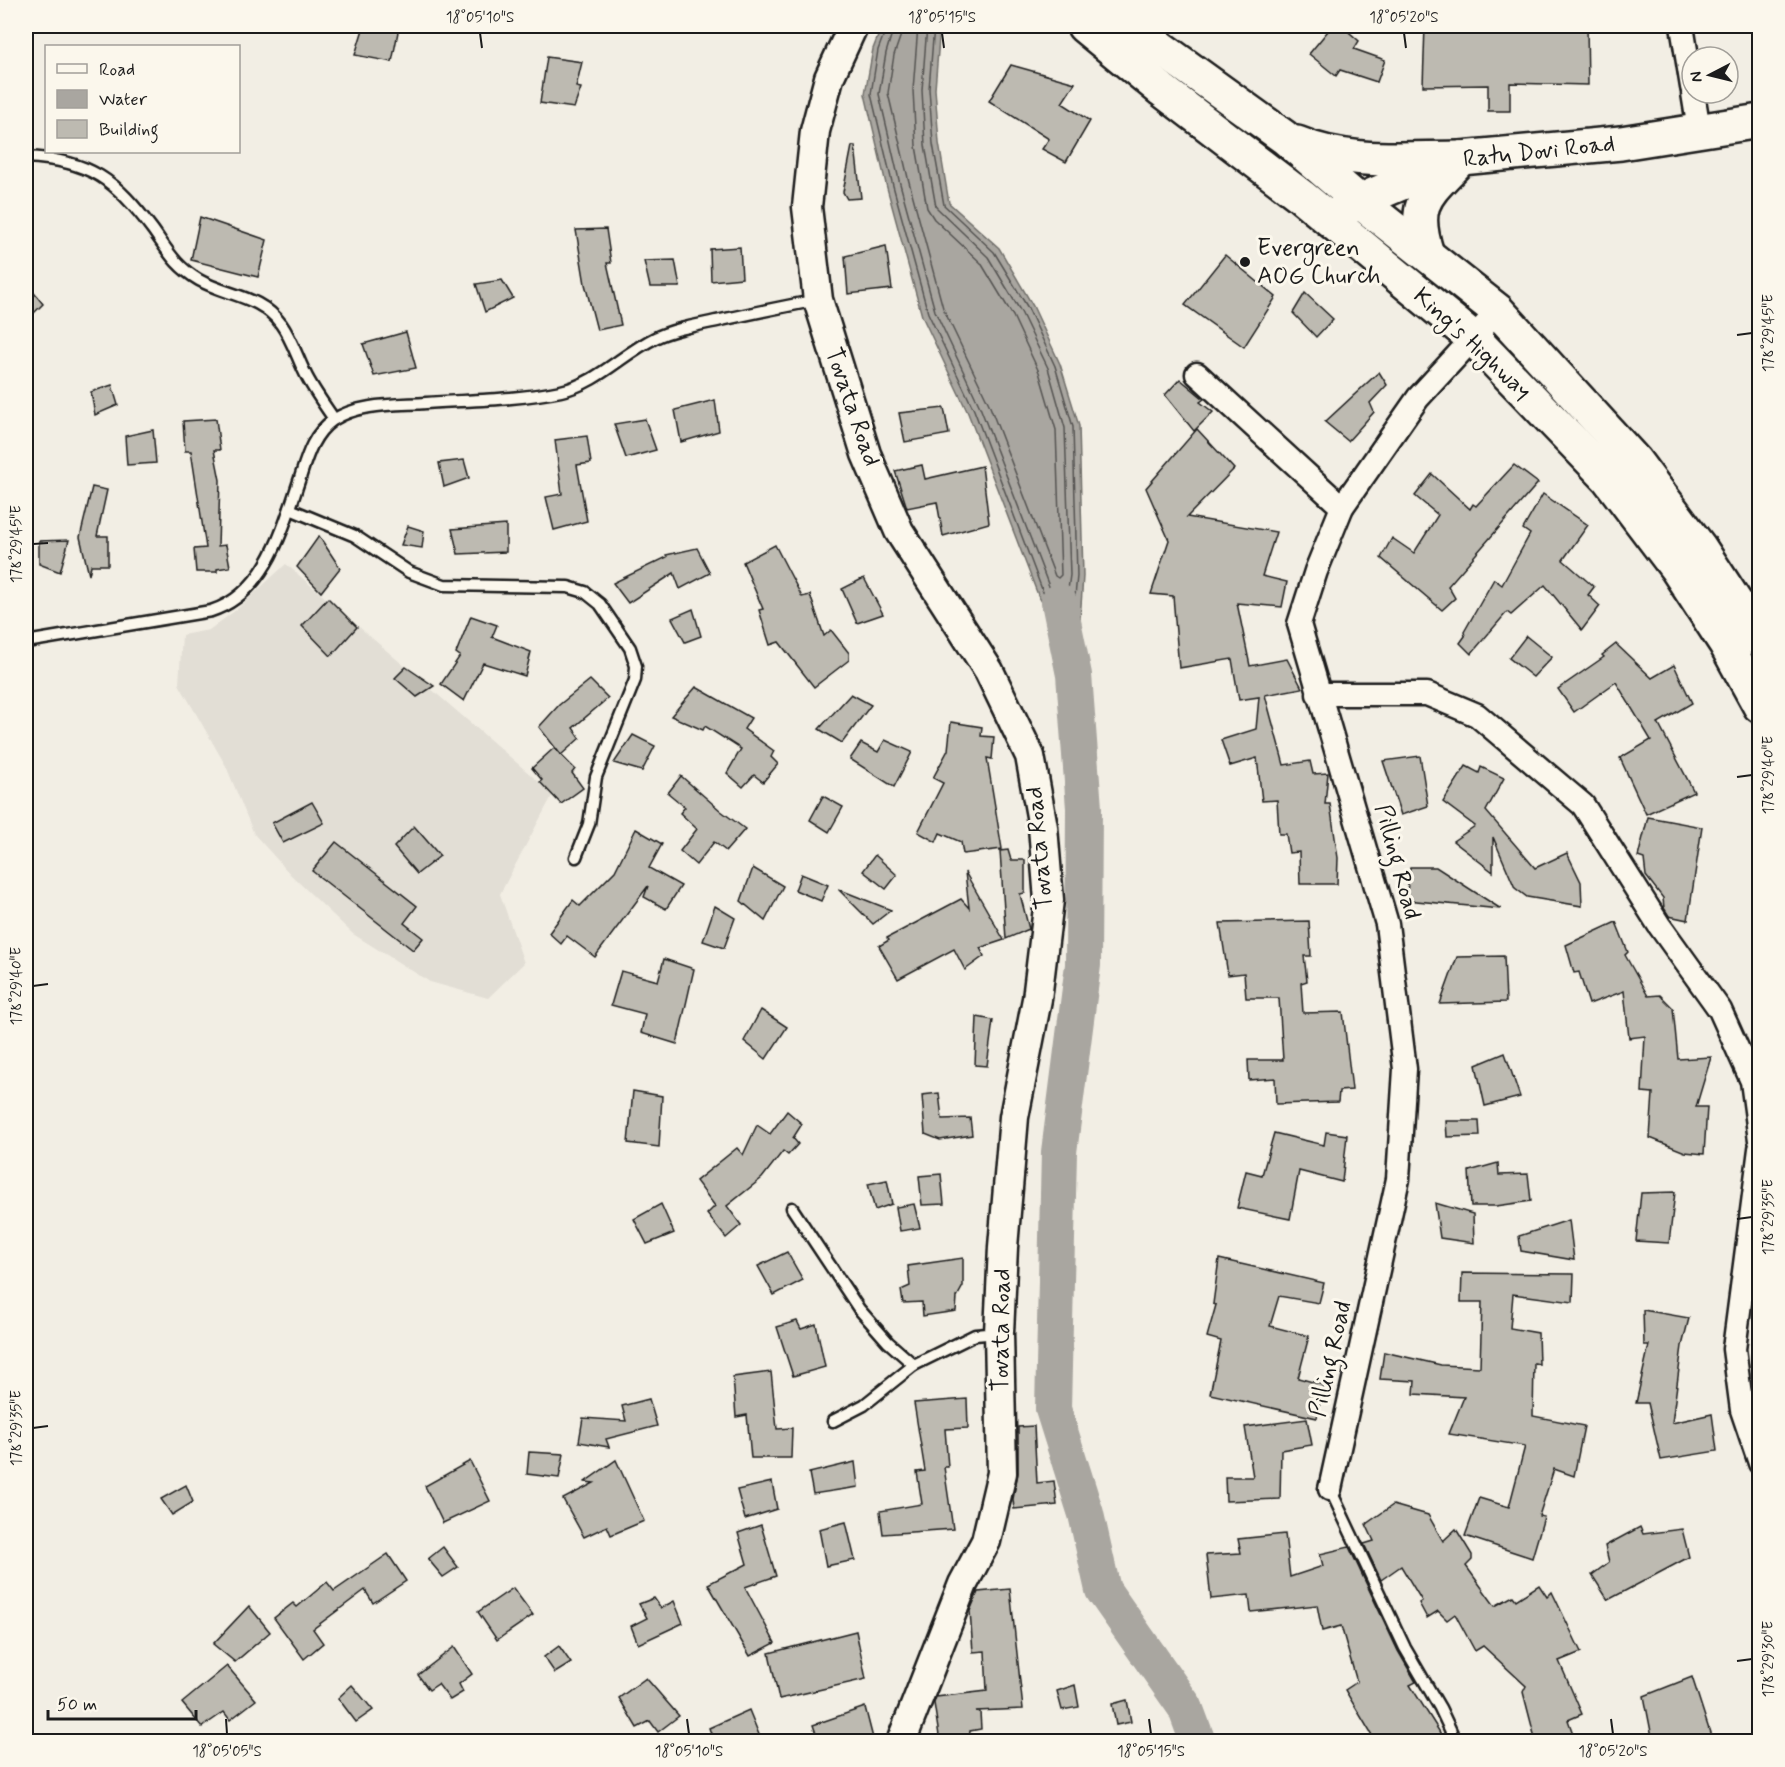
<svg xmlns="http://www.w3.org/2000/svg" width="1785" height="1767" viewBox="0 0 1785 1767" font-family="Mynerve,sans-serif">
<rect width="100%" height="100%" fill="#f2eee4"/>
<filter id="ink" filterUnits="userSpaceOnUse"><feTurbulence type="fractalNoise" baseFrequency=".0167" numOctaves="2"/><feDisplacementMap in="SourceGraphic" scale="12" xChannelSelector="R" yChannelSelector="G"/><feConvolveMatrix kernelMatrix="1 2 1 2 8 2 1 2 1" color-interpolation-filters="sRGB"/></filter>
<g filter="url(#ink)">
<!-- built -->
<path fill="#e2ded5" d="M286 564 553 794 500 894 524 963 488 998 430 982 353 934 291 875 254 834 226 766 179 684 182 635 209 630 236 610Z"/>
<!-- water -->
<path fill="#a9a6a0" stroke="#716f6b" stroke-width="1.5" d="M882 26H940L935 89 939 143 949 203 999 248 1033 306 1060 364 1079 426 1083 576 1077 665 1038 595 968 413 922 316 886 184 865 94 873 49Z"/>
<g fill="none" stroke-linecap="round" stroke-linejoin="round">
<!-- shore -->
<g stroke="#545351" stroke-width="1.5">
<path d="M887 26 878 50 871 94 892 182 928 313 974 410 1043 592 1071 637 1077 576 1073 427 1055 366 1028 308 994 252 944 205 933 144 929 89 934 26"/>
<path d="M894 26 886 53 879 94 899 180 935 311 980 407 1050 589 1065 612 1070 575 1065 428 1048 368 1021 312 988 257 936 207 925 145 922 90 927 26"/>
<path d="M904 26 894 55 888 93 908 178 943 308 989 404 1055 576 1058 578 1061 575 1056 430 1039 372 1013 316 981 263 934 219 927 208 916 146 913 90 918 26"/>
</g>
<!-- river -->
<path stroke="#a9a6a0" stroke-width="36" d="M1059 602 1074 675 1084 808 1083 965 1059 1152 1053 1409 1086 1514 1103 1590 1185 1707 1198 1742"/>
</g>
<!-- building -->
<g fill="#bdbab1" stroke="#1c1c1c" stroke-width="1.5">
<path d="M364 26 399 27 392 62 355 55Z"/>
<path d="M1332 26H1342L1359 41 1354 49 1385 60 1377 82 1340 70 1336 76 1309 54Z"/>
<path d="M1425 26H1587L1588 85 1510 83V111H1488V85L1423 86Z"/>
<path d="M547 57 582 62 576 87 581 88 574 108 540 103Z"/>
<path d="M1011 65 1075 83 1062 103 1090 121 1066 162 1042 149 1049 139 989 101Z"/>
<path d="M852 146H855L861 198 847 199 843 192Z"/>
<path d="M200 217 267 240 258 277 191 260Z"/>
<path d="M606 229 611 263H607L621 325 597 330 585 284 576 230Z"/>
<path d="M886 246 892 289 848 294 845 256Z"/>
<path d="M740 247 742 278 711 281 710 249Z"/>
<path d="M1225 255 1276 297 1244 347 1185 305Z"/>
<path d="M675 260 680 287H650L644 261Z"/>
<path d="M502 280 513 298 485 312 476 284Z"/>
<path d="M26 283 43 304 26 321Z"/>
<path d="M1305 293 1333 319 1316 337 1293 313Z"/>
<path d="M406 332 416 368 374 376 363 344Z"/>
<path d="M1379 372 1387 385 1370 403 1374 412 1348 441 1325 422Z"/>
<path d="M1180 379 1204 399 1200 402 1213 412 1194 431 1165 395Z"/>
<path d="M112 385 118 405 95 415 91 392Z"/>
<path d="M715 400 719 431 681 442 675 410Z"/>
<path d="M944 408 949 434 905 442 899 413Z"/>
<path d="M216 419 220 450H214L220 480 218 546 226 545 230 567 217 569V572H196L194 549 206 548 191 451H185L183 421Z"/>
<path d="M645 419 656 450 626 458 614 424Z"/>
<path d="M1197 429 1234 469 1187 517 1276 532 1262 576 1287 582 1282 607 1237 603 1250 666 1287 659 1302 688 1265 695 1284 765 1310 761 1313 774 1328 773 1325 804H1330L1338 858 1337 884H1300L1299 852 1289 853 1286 834H1279L1277 800 1262 801 1257 758 1230 766 1221 740 1256 729 1259 697 1239 700 1232 659 1179 668 1173 596 1151 594 1169 540 1146 488Z"/>
<path d="M153 430 156 463 127 465 125 436Z"/>
<path d="M587 436 591 463 577 465 587 521 554 530 546 497 562 494 555 440Z"/>
<path d="M464 460 469 478 444 487 439 463Z"/>
<path d="M922 465 925 479 982 466 989 523 943 536 937 502 907 508 895 471Z"/>
<path d="M1514 465 1538 483 1448 586 1455 598 1442 610 1381 558 1392 538 1414 553 1438 515 1415 496 1432 474 1470 509 1473 504 1476 506Z"/>
<path d="M92 487 107 490 97 536H108V565H91L89 575 80 537Z"/>
<path d="M1543 494 1588 525 1563 560 1594 587 1588 595 1600 606 1582 630 1545 585 1511 615 1507 612 1471 654 1460 643 1465 636 1464 632 1494 579 1502 585 1530 534 1523 529Z"/>
<path d="M506 525V552L458 554 452 529Z"/>
<path d="M408 526 424 531 422 548 401 545Z"/>
<path d="M319 536 340 568 321 592 297 567Z"/>
<path d="M69 540 60 572 39 564V541Z"/>
<path d="M775 545 802 597 810 595 824 636 831 630 849 653V660L814 687 779 642 770 645 759 610 763 609 743 562Z"/>
<path d="M697 548 710 573 680 589 674 573 628 603 613 583 667 557 666 555Z"/>
<path d="M864 578 883 614 857 623 842 589Z"/>
<path d="M328 598 357 627 331 656 302 626Z"/>
<path d="M693 609 701 636 685 642 672 618Z"/>
<path d="M471 616 497 625 492 637 531 652 525 676 483 663 464 701 441 684 460 656 456 653Z"/>
<path d="M1526 636 1552 657 1533 677 1509 658Z"/>
<path d="M1616 644 1652 678 1674 665 1692 703 1658 723 1694 792 1646 814 1620 758 1651 740 1616 682 1574 712 1558 689 1604 657 1602 655Z"/>
<path d="M406 667 434 686 417 697 395 678Z"/>
<path d="M590 680 608 698 573 728 580 738 561 755 539 727 559 705Z"/>
<path d="M696 687 751 718 744 729 774 751 771 757 778 764 763 782 754 775 743 787 727 773 741 749 705 726 703 730 671 716Z"/>
<path d="M851 694 871 705 842 743 819 729Z"/>
<path d="M951 722 982 727 981 736 994 737 992 759 987 758 1002 849 963 854 961 842 940 833 936 842 918 832 943 783 933 778 948 750Z"/>
<path d="M633 735 655 746 642 771 614 763Z"/>
<path d="M885 740 912 752 894 787 850 759 861 743 878 752Z"/>
<path d="M554 748 575 769 572 773 583 788 561 804 540 782 542 780 532 768Z"/>
<path d="M1420 756 1428 806 1401 815 1383 761Z"/>
<path d="M1466 766 1479 773 1481 767 1504 778 1486 811 1535 868 1567 853 1581 882 1582 906 1527 897 1515 888 1493 837V872L1453 841 1475 826 1443 802Z"/>
<path d="M681 776 721 811 745 829 726 851 714 842 696 865 680 851 697 829 680 813 685 807 668 793Z"/>
<path d="M823 796 843 807 829 832 810 820Z"/>
<path d="M312 802 324 823 283 843 272 823Z"/>
<path d="M1648 817 1702 827 1688 920 1669 916 1664 908 1663 898 1646 876 1644 859 1638 857Z"/>
<path d="M414 826 440 856 417 874 394 847Z"/>
<path d="M636 829 662 844 649 868 681 886 666 909 644 897 648 886 595 957 567 936 561 944 549 933 573 900 580 906 615 871Z"/>
<path d="M336 842 417 906 404 923 423 938 413 950 312 871Z"/>
<path d="M1008 850 1011 860H1025V893L1020 894 1029 929 1006 939 1000 851Z"/>
<path d="M875 855 897 875 886 889 863 871Z"/>
<path d="M1410 867H1436L1501 909 1406 900Z"/>
<path d="M753 868 783 886 765 921 741 901Z"/>
<path d="M965 872 1004 940 980 948 984 956 965 970 954 949 898 979 879 946 889 940 887 938 961 899 969 908Z"/>
<path d="M801 874 828 885 821 901 795 890Z"/>
<path d="M838 889 891 910 873 924Z"/>
<path d="M715 906 735 918 724 948 703 941Z"/>
<path d="M1309 921 1311 956H1304L1307 981 1301 983 1303 1013 1343 1012 1352 1090 1339 1091 1338 1102 1276 1104 1275 1078 1249 1080 1248 1060H1283L1279 998H1246L1244 973 1228 975 1220 923Z"/>
<path d="M1616 922 1628 952 1625 955 1648 996 1660 995 1673 1008 1678 1059 1711 1057 1696 1107H1707L1704 1154 1685 1152 1650 1138 1653 1093 1642 1092 1645 1036 1629 1038 1624 991 1589 1004 1579 972 1574 973 1566 945Z"/>
<path d="M1504 956 1506 1002 1440 1004 1457 957Z"/>
<path d="M664 959 694 969 677 1044 641 1033 645 1014 611 1005 621 971 658 981Z"/>
<path d="M761 1010 787 1027 766 1059 744 1041Z"/>
<path d="M977 1017 993 1020 987 1066 975 1065Z"/>
<path d="M1505 1053 1520 1097 1485 1106 1476 1065Z"/>
<path d="M633 1091 662 1096 659 1147 628 1143Z"/>
<path d="M939 1093 942 1119 970 1118 972 1135 940 1140 925 1134 922 1095Z"/>
<path d="M787 1111 802 1124 793 1138 798 1144 788 1155 783 1151 762 1178 727 1206 741 1225 726 1238 707 1214 715 1206 696 1181 737 1148 743 1155 757 1125 770 1134Z"/>
<path d="M1446 1121H1479L1480 1136 1447 1137Z"/>
<path d="M1326 1132 1347 1135 1342 1182 1299 1171 1290 1219 1237 1208 1246 1171 1262 1175 1274 1133 1324 1145Z"/>
<path d="M1498 1163 1499 1175 1528 1174 1531 1201 1496 1206H1471L1469 1171Z"/>
<path d="M941 1174 944 1204 922 1205 919 1176Z"/>
<path d="M887 1180 892 1204 875 1210 868 1184Z"/>
<path d="M1675 1192 1669 1243 1636 1241 1641 1193Z"/>
<path d="M1435 1203 1473 1214 1474 1243 1440 1238Z"/>
<path d="M661 1204 674 1233 647 1244 634 1219Z"/>
<path d="M914 1204 920 1228 900 1231 896 1207Z"/>
<path d="M1569 1220 1574 1260 1521 1251 1519 1236Z"/>
<path d="M787 1252 803 1280 774 1295 758 1266Z"/>
<path d="M963 1258V1286L957 1297 956 1311 923 1316 922 1302 903 1303 901 1290 910 1286 908 1266Z"/>
<path d="M1219 1259 1324 1283 1319 1303 1279 1296 1270 1326 1309 1336 1298 1378 1324 1385 1317 1418 1210 1394 1221 1341 1207 1337 1216 1305 1213 1304Z"/>
<path d="M1462 1273 1574 1274 1573 1302 1513 1294 1510 1328 1538 1333 1539 1364 1534 1363 1533 1416 1584 1426 1574 1476 1554 1469 1539 1516 1544 1517 1532 1558 1465 1536 1479 1498 1509 1507 1525 1446 1449 1434 1464 1397 1414 1394 1415 1381 1380 1379 1384 1352 1441 1365 1480 1367 1482 1302H1461Z"/>
<path d="M1643 1310 1689 1318 1682 1346 1672 1423 1712 1414 1717 1451 1661 1460 1648 1403H1636L1649 1345H1644Z"/>
<path d="M797 1321 801 1329 816 1324 825 1367 793 1376 777 1327Z"/>
<path d="M771 1372 777 1429 792 1428 791 1458H751L747 1415 736 1417 733 1377Z"/>
<path d="M649 1399 657 1426 606 1439 609 1447 579 1442 583 1418 626 1421 622 1406Z"/>
<path d="M967 1399 968 1428 945 1429 948 1467H944L953 1529 883 1534 880 1511 922 1504 917 1472 925 1471 914 1403Z"/>
<path d="M1307 1419 1312 1445 1281 1450 1280 1499 1226 1501 1225 1477H1253L1245 1427Z"/>
<path d="M1034 1426 1037 1483 1054 1481 1057 1505 1014 1509 1013 1499 1018 1473V1427Z"/>
<path d="M529 1452 564 1454 559 1478 527 1474Z"/>
<path d="M616 1460 644 1521 611 1535 607 1526 584 1537 563 1499 594 1483 585 1482Z"/>
<path d="M470 1461 490 1501 443 1523 425 1486Z"/>
<path d="M855 1462 858 1487 813 1494 809 1473Z"/>
<path d="M772 1482 777 1509 745 1519 737 1490Z"/>
<path d="M186 1485 193 1502 172 1515 161 1499Z"/>
<path d="M1393 1505 1428 1515 1443 1541 1456 1529 1472 1555V1560L1466 1566 1495 1606 1513 1596 1516 1600 1539 1585 1547 1597 1552 1592 1581 1652 1559 1661 1582 1714 1568 1720 1576 1742H1536L1523 1692 1526 1686 1483 1646 1475 1651 1455 1614 1447 1620 1438 1611 1427 1618 1419 1603 1422 1601 1401 1566 1381 1580 1364 1544 1374 1541 1366 1524Z"/>
<path d="M846 1522 855 1560 826 1566 819 1529Z"/>
<path d="M761 1525 776 1576 745 1587 775 1643 750 1656 708 1584 747 1564 738 1533Z"/>
<path d="M1640 1527 1643 1534 1682 1529 1689 1557 1608 1600 1592 1575 1609 1562 1605 1546Z"/>
<path d="M1285 1534 1290 1577 1323 1566 1320 1554 1349 1547 1398 1651 1416 1682 1410 1685 1446 1742H1376L1345 1690 1357 1682 1341 1626 1322 1631 1317 1605 1251 1612 1249 1595 1211 1599 1206 1555 1241 1553 1238 1539Z"/>
<path d="M443 1547 458 1567 443 1577 428 1559Z"/>
<path d="M388 1554 406 1581 373 1603 365 1590 313 1629 323 1643 304 1659 274 1618 293 1603 297 1607 327 1582 334 1591Z"/>
<path d="M513 1588 533 1615 497 1640 478 1612Z"/>
<path d="M1010 1589 1023 1709 976 1711 980 1712 981 1729 970 1731 969 1740 940 1742 934 1703 936 1697 987 1691 985 1651 973 1652 970 1611 978 1592Z"/>
<path d="M654 1598 661 1608 674 1601 683 1623 638 1644 631 1626 647 1618 639 1604Z"/>
<path d="M249 1606 270 1632 235 1662 213 1644Z"/>
<path d="M856 1631 866 1679 779 1699 769 1653Z"/>
<path d="M559 1646 571 1663 555 1673 544 1657Z"/>
<path d="M454 1647 472 1674 459 1684 463 1692 450 1700 438 1684 429 1690 418 1675Z"/>
<path d="M227 1666 256 1700 230 1720 224 1712 202 1727 182 1703Z"/>
<path d="M1692 1677 1713 1742H1653L1644 1696Z"/>
<path d="M646 1678 679 1716 658 1732 650 1721 637 1728 619 1698Z"/>
<path d="M352 1685 373 1710 356 1722 338 1698Z"/>
<path d="M1075 1685 1079 1707 1062 1710 1057 1691Z"/>
<path d="M1127 1700 1131 1722 1116 1725 1112 1704Z"/>
<path d="M865 1707 874 1742H819L813 1725Z"/>
<path d="M749 1710 762 1742H714L709 1728Z"/>
</g>
<g fill="none" stroke-linecap="round" stroke-linejoin="round">
<defs>
<g id="service">
<path d="M26 157C90 160 116 180 153 230 168 251 175 266 199 280 227 296 260 295 281 324 292 339 298 360 307 377 315 392 325 406 334 419"/>
<path d="M290 509 355 536 409 572 444 585 568 587 585 592 600 604 630 648 636 666 635 680 596 777 589 824 576 857"/>
<path d="M26 642 211 611C267 593 283 528 300 478 307 456 313 434 333 420 359 403 396 405 426 403 471 400 517 400 561 391 598 383 622 354 655 338 676 328 699 325 721 320 753 313 786 306 818 300"/>
<path d="M792 1208 859 1309 888 1342 914 1365 975 1335 998 1333"/>
<path d="M833 1421 864 1405 914 1365"/>
<path d="M1330 1489 1405 1648 1440 1708 1456 1742"/>
</g>
<g id="minor">
<path d="M1682 26 1692 87"/>
<path d="M1693 93 1699 130"/>
<path d="M1197 374 1342 507"/>
<path d="M1318 694H1427L1477 715 1583 805 1659 925 1720 1010 1752 1081 1760 1140"/>
<path d="M1760 1149 1734 1349 1742 1410 1760 1463"/>
<path d="M1330 1489 1398 1179 1405 1069 1387 924 1299 624 1316 571 1342 507 1418 398 1498 311"/>
</g>
<path id="tertiary" d="M853 26 829 78 815 131 807 207 818 300 866 454 899 531 989 671 1030 756 1043 827 1049 900 1037 999 1014 1117 1003 1247 999 1333 1002 1473 986 1541 963 1584 901 1742"/>
<path id="primary" d="M1336 215 1359 201 1461 158 1621 143 1760 121"/>
<g id="trunk">
<path d="M1084 26 1162 90 1301 196 1474 339 1608 478 1677 569 1726 644 1760 706"/>
<path d="M1130 26 1284 137 1359 201 1498 311 1634 460 1700 548 1760 640"/>
<path d="M1297 143C1349 165 1406 158 1461 158"/>
<path d="M1427 254C1410 201 1428 194 1461 158"/>
</g>
</defs>
<!-- service casing -->
<use href="#service" stroke="#1c1c1c" stroke-width="15"/>
<!-- minor casing -->
<use href="#minor" stroke="#1c1c1c" stroke-width="27"/>
<!-- tertiary casing -->
<use href="#tertiary" stroke="#1c1c1c" stroke-width="33"/>
<!-- primary casing -->
<use href="#primary" stroke="#1c1c1c" stroke-width="38"/>
<!-- trunk casing -->
<use href="#trunk" stroke="#1c1c1c" stroke-width="38"/>
<!-- service -->
<use href="#service" stroke="#fbf7ec" stroke-width="10"/>
<!-- minor -->
<use href="#minor" stroke="#fbf7ec" stroke-width="22"/>
<!-- tertiary -->
<use href="#tertiary" stroke="#fbf7ec" stroke-width="28"/>
<!-- primary -->
<use href="#primary" stroke="#fbf7ec" stroke-width="33"/>
<!-- trunk -->
<use href="#trunk" stroke="#fbf7ec" stroke-width="33"/>
</g>
</g>
<!-- ticks -->
<path fill="none" stroke="#1c1c1c" stroke-width="2" d="M480 33 482 48M942 33 944 48M1404 33 1406 48M1737 335 1752 333M33 544 48 543M1737 777 1752 775M33 986 48 984M1737 1219 1752 1217M33 1428 48 1426M1737 1661 1752 1659M226 1719 227 1734M687 1719 689 1734M1149 1719 1151 1734M1611 1719 1613 1734"/>
<!-- markers -->
<circle fill="#1c1c1c" stroke="#fbf7ec" stroke-width="2" cx="1245" cy="262" r="6"/>
<g text-anchor="middle" dominant-baseline="central" stroke-width="6" stroke-linejoin="round" paint-order="stroke">
<!-- street labels -->
<g font-size="24" fill="#1c1c1c" stroke="#fbf7ec">
<text transform="translate(1539 152) rotate(-6)">Ratu Dovi Road</text>
<text transform="translate(1472 344) rotate(43)">King's Highway</text>
<text transform="translate(852 407) rotate(71)">Tovata Road</text>
<text transform="translate(1040 848) rotate(-95)">Tovata Road</text>
<text transform="translate(1397 862) rotate(75)">Pilling Road</text>
<text transform="translate(1002 1330) rotate(-89)">Tovata Road</text>
<text transform="translate(1331 1359) rotate(-77)">Pilling Road</text>
</g>
<!-- poi labels -->
<g font-size="24" fill="#1c1c1c" stroke="#fbf7ec" text-anchor="start">
<text x="1257" y="248">Evergreen<tspan x="1257" dy="28">AOG Church</tspan></text>
</g>
</g>
<!-- margin -->
<rect width="1785" height="1767" fill="none" stroke="#fbf7ec" stroke-width="66"/>
<!-- legend -->
<rect x="45" y="45" width="195" height="108" fill="#fbf7ec" stroke="#a29f99" stroke-width="1.5"/>
<rect x="57" y="64" width="30" height="9" fill="#fbf7ec" stroke="#a29f99" stroke-width="1.5"/>
<text x="99" y="75" font-size="18" fill="#1c1c1c">Road</text>
<rect x="57" y="90" width="30" height="18" fill="#a9a6a0" stroke="#a29f99" stroke-width="1.5"/>
<text x="99" y="105" font-size="18" fill="#1c1c1c">Water</text>
<rect x="57" y="120" width="30" height="18" fill="#bdbab1" stroke="#a29f99" stroke-width="1.5"/>
<text x="99" y="135" font-size="18" fill="#1c1c1c">Building</text>
<!-- north arrow -->
<g transform="translate(1710 75) rotate(263)"><circle r="28" fill="#fbf7ec" stroke="#a29f99" stroke-width="1.5"/>
<path d="M0-4.5L10 22L0 15L-10 22Z" fill="#1c1c1c"/>
<text y="-9" font-size="16" font-weight="bold" text-anchor="middle" fill="#1c1c1c">N</text>
</g>
<!-- scale -->
<path d="M48 1710v9h148v-9" fill="none" stroke="#1c1c1c" stroke-width="3"/>
<text x="57" y="1710" font-size="18" fill="#1c1c1c" stroke="#fbf7ec" stroke-width="4.5" paint-order="stroke">50 m</text>
<rect x="33" y="33" width="1719" height="1701" fill="none" stroke="#1c1c1c" stroke-width="2"/>
<g font-size="15" text-anchor="middle" fill="#1c1c1c">
<text x="480" y="22">18°05'10"S</text>
<text x="942" y="22">18°05'15"S</text>
<text x="1404" y="22">18°05'20"S</text>
<text transform="translate(1768 333) rotate(-90)" y="5">178°29'45"E</text>
<text transform="translate(16 544) rotate(-90)" y="5">178°29'45"E</text>
<text transform="translate(1768 775) rotate(-90)" y="5">178°29'40"E</text>
<text transform="translate(16 986) rotate(-90)" y="5">178°29'40"E</text>
<text transform="translate(1768 1217) rotate(-90)" y="5">178°29'35"E</text>
<text transform="translate(16 1428) rotate(-90)" y="5">178°29'35"E</text>
<text transform="translate(1768 1659) rotate(-90)" y="5">178°29'30"E</text>
<text x="227" y="1756">18°05'05"S</text>
<text x="689" y="1756">18°05'10"S</text>
<text x="1151" y="1756">18°05'15"S</text>
<text x="1613" y="1756">18°05'20"S</text>
</g>
</svg>
